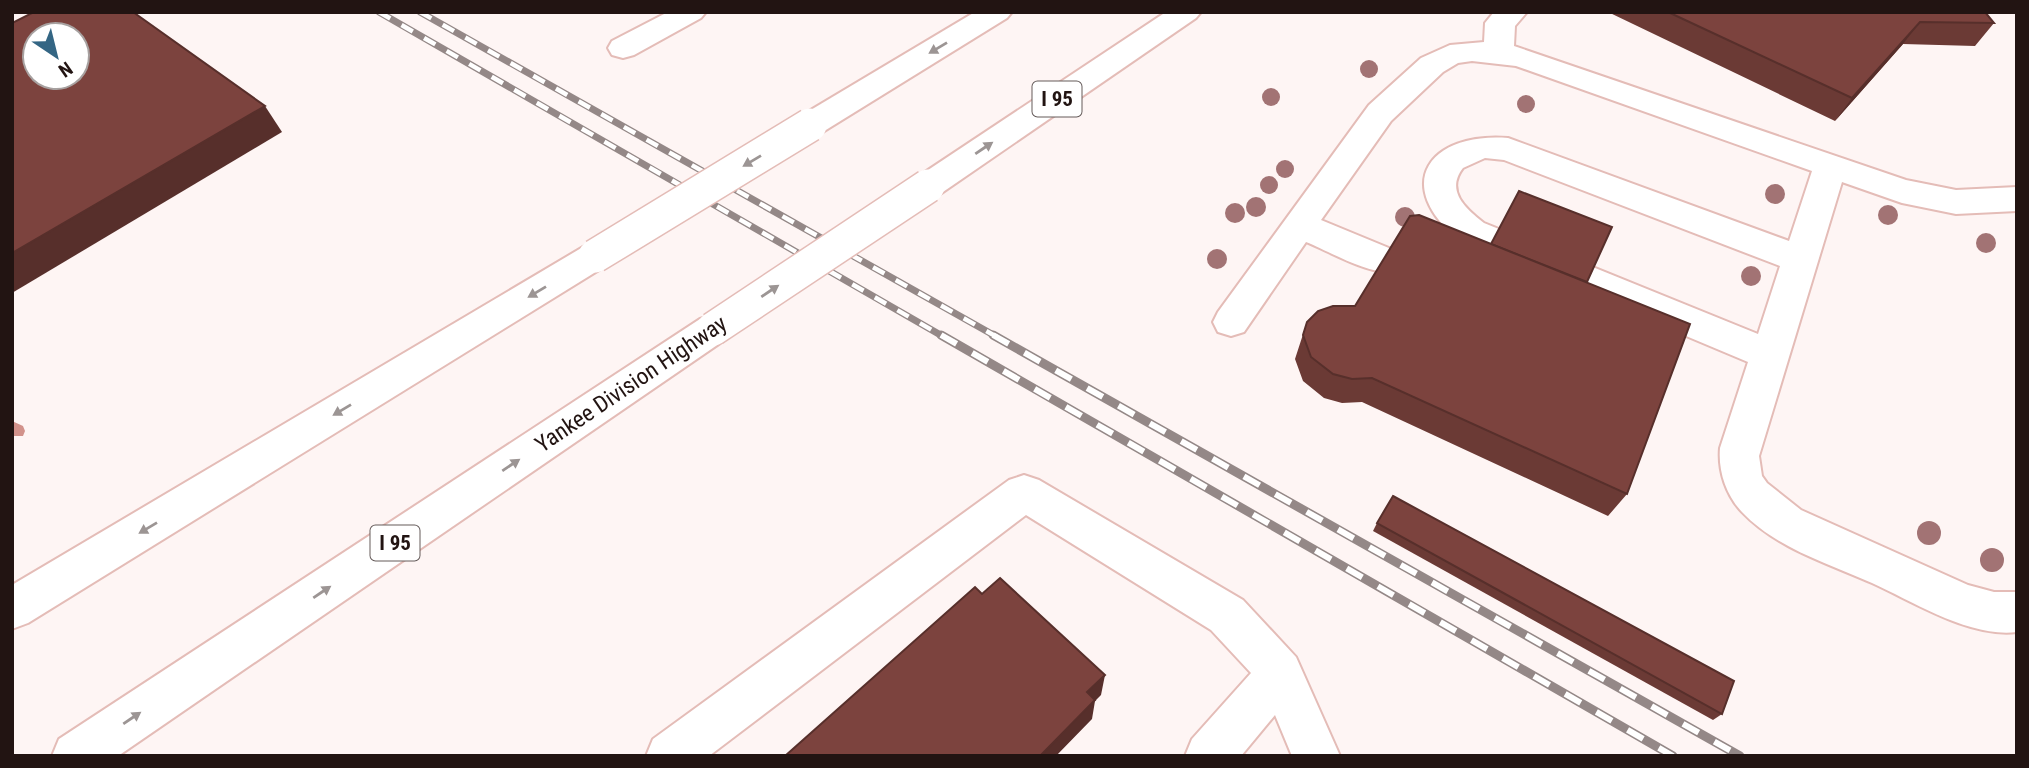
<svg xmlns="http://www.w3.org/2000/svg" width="2029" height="768" viewBox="0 0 2029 768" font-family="'Roboto Condensed',sans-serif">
<rect width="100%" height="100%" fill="#fef5f4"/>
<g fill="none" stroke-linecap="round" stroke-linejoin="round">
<!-- stream -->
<path fill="#d2928b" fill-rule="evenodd" d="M12 421 23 426 25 431 23 436H12Z"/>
<defs>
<g id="minor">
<path d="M668 12H706L701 18 634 55 623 58 612 55 608 48 612 41Z"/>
<path d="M1494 12H1527L1515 26 1514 46 1906 180 1956 190 2017 187V211L1956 214 1902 203 1842 182 1759 456 1762 476 1767 483 1801 510 1968 585 1994 592H2017V632C1970 638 1914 602 1872 583 1827 563 1776 548 1742 512 1726 495 1718 471 1720 448L1748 362 1460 241C1391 185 1429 132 1508 138L1789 241 1812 171 1516 66 1472 61 1458 63 1443 72 1391 121 1321 220 1401 253 1406 262 1401 271C1375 279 1331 252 1306 242L1244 332 1231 336 1218 332 1213 322 1218 312 1369 105 1421 58 1450 45 1484 42 1485 23ZM1485 158 1504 160 1780 266 1758 334 1484 223C1466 209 1445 191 1463 168Z"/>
<path d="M1024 475 1039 480 1243 600 1296 657 1340 756H1292L1275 715 1241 756H1185L1192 739 1251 673 1211 630 1026 515 709 756H646L653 739 1009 480Z"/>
</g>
<g id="highway">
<path d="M975 12H1012L1007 18 821 133 810 136 799 133 794 125 799 117Z"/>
<path d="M1166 12H1201L1196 18 940 194 928 198 916 194 911 186 916 178Z"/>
<path d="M595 243 607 247 613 256 607 265 28 623 12 629V585L583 247Z"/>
<path d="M713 315 726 319 732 329 726 339 118 756H52L59 739 700 319Z"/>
</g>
</defs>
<!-- minor casing -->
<use href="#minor" stroke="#e4bcb7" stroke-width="4"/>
<!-- highway casing -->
<use href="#highway" stroke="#e4bcb7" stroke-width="4"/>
<!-- minor -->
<use href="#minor" fill="#fff" fill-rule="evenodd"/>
<!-- highway -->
<use href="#highway" fill="#fff" fill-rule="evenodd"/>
<defs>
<g id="rail-far1">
<path d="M379 12 944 337"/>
<path d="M420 12 997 337"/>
</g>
<g id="rail">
<path d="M941 335 1673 756"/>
<path d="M993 335 1740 756"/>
</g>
</defs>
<!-- rail-far1 casing -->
<use href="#rail-far1" stroke="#948887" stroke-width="7"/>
<!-- rail casing -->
<use href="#rail" stroke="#948887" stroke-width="9"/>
<!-- rail-far1 -->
<use href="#rail-far1" stroke="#fff" stroke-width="4.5" stroke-dasharray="13" stroke-linecap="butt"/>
<!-- rail -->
<use href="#rail" stroke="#fff" stroke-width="6" stroke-dasharray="18" stroke-linecap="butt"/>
<defs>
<g id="highway-bridge">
<path d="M595 256 810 125"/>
<path d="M713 329 928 186"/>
</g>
</defs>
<!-- highway-bridge casing -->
<use href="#highway-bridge" stroke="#e4bcb7" stroke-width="36" stroke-linecap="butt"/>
<!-- highway-bridge -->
<use href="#highway-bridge" stroke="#fff" stroke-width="33"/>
</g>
<!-- trees -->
<g fill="#a27374">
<circle cx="1369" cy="69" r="9"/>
<circle cx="1271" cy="97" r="9"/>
<circle cx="1526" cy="104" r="9"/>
<circle cx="1285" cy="169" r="9"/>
<circle cx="1269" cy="185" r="9"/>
<circle cx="1775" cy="194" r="10"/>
<circle cx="1256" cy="207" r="10"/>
<circle cx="1235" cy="213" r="10"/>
<circle cx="1888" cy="215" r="10"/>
<circle cx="1405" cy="217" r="10"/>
<circle cx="1986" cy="243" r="10"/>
<circle cx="1217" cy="259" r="10"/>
<circle cx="1751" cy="276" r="10"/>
<circle cx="1929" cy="533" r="12"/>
<circle cx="1992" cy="560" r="12"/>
</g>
<!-- wall -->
<g fill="#6b3a35">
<path d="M1608 12H1985L1994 23 1975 46 1903 44 1835 121Z"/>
<path d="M1587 282 1627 494 1608 516 1362 402 1342 403 1324 398 1303 381 1295 359 1307 322 1355 306Z"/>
<path d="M1377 523 1722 714 1713 720 1373 531Z"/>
</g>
<!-- shaded-wall -->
<g fill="#572f2b">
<path d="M1920 22 1903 44 1835 121 1852 98Z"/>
<path d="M265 106 282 132 12 293V253Z"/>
<path d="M1105 675 1101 695 1095 701 1092 719 1056 756H1040L1087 692Z"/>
</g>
<!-- building -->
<g fill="#7c433e" stroke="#572f2b" stroke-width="2" fill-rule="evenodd">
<path d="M34 12H133L265 106 12 253V23ZM35 35H77V77H35Z"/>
<path d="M1668 12H1985L1994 23 1920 22 1852 98Z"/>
<path d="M1519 191 1612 227 1587 282 1491 244Z"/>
<path d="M1419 215 1690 324 1627 494 1372 378 1352 379 1333 374 1311 357 1303 335 1307 322 1318 311 1333 306H1355L1410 216Z"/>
<path d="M1393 496 1734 681 1722 714 1377 523Z"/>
<path d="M1000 578 1105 675 1087 692 1095 700 1040 756H785L975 587 982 594Z"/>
</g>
<!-- one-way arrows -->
<defs><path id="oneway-solid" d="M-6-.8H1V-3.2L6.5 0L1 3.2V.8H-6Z" transform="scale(1.75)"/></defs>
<g fill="#9c9594">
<use href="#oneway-solid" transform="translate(938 48) rotate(149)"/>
<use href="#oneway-solid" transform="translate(984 148) rotate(-34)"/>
<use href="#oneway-solid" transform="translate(752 161) rotate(149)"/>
<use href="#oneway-solid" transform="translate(770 291) rotate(-34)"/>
<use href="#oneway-solid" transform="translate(537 292) rotate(149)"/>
<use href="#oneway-solid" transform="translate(342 410) rotate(149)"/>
<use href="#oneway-solid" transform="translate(511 465) rotate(-34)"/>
<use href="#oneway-solid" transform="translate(148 528) rotate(149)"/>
<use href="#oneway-solid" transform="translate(322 592) rotate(-34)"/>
<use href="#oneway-solid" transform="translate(132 718) rotate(-34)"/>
</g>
<g text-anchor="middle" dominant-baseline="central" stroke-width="7" stroke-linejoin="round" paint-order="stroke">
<!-- shield labels -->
<g fill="#fff" stroke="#645a59" stroke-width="2">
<rect x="1032.5" y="81.5" width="49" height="35" rx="5"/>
<rect x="370.5" y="525.5" width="49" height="35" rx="5"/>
</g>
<g font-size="21" font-weight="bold" fill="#221412">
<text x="1057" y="99">I 95</text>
<text x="395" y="543">I 95</text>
</g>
<!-- street labels -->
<g font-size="23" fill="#221412" stroke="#fff">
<text transform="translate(631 384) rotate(-34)">Yankee Division Highway</text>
</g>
</g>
<!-- border -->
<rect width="2029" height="768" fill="none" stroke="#221412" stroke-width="28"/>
<!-- north arrow -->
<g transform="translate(56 56) rotate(145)"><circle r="33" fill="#ffffff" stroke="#a7a1a0" stroke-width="2"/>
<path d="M0-5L12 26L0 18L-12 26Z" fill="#346684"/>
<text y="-10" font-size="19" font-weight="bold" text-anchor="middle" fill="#221412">N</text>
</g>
</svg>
